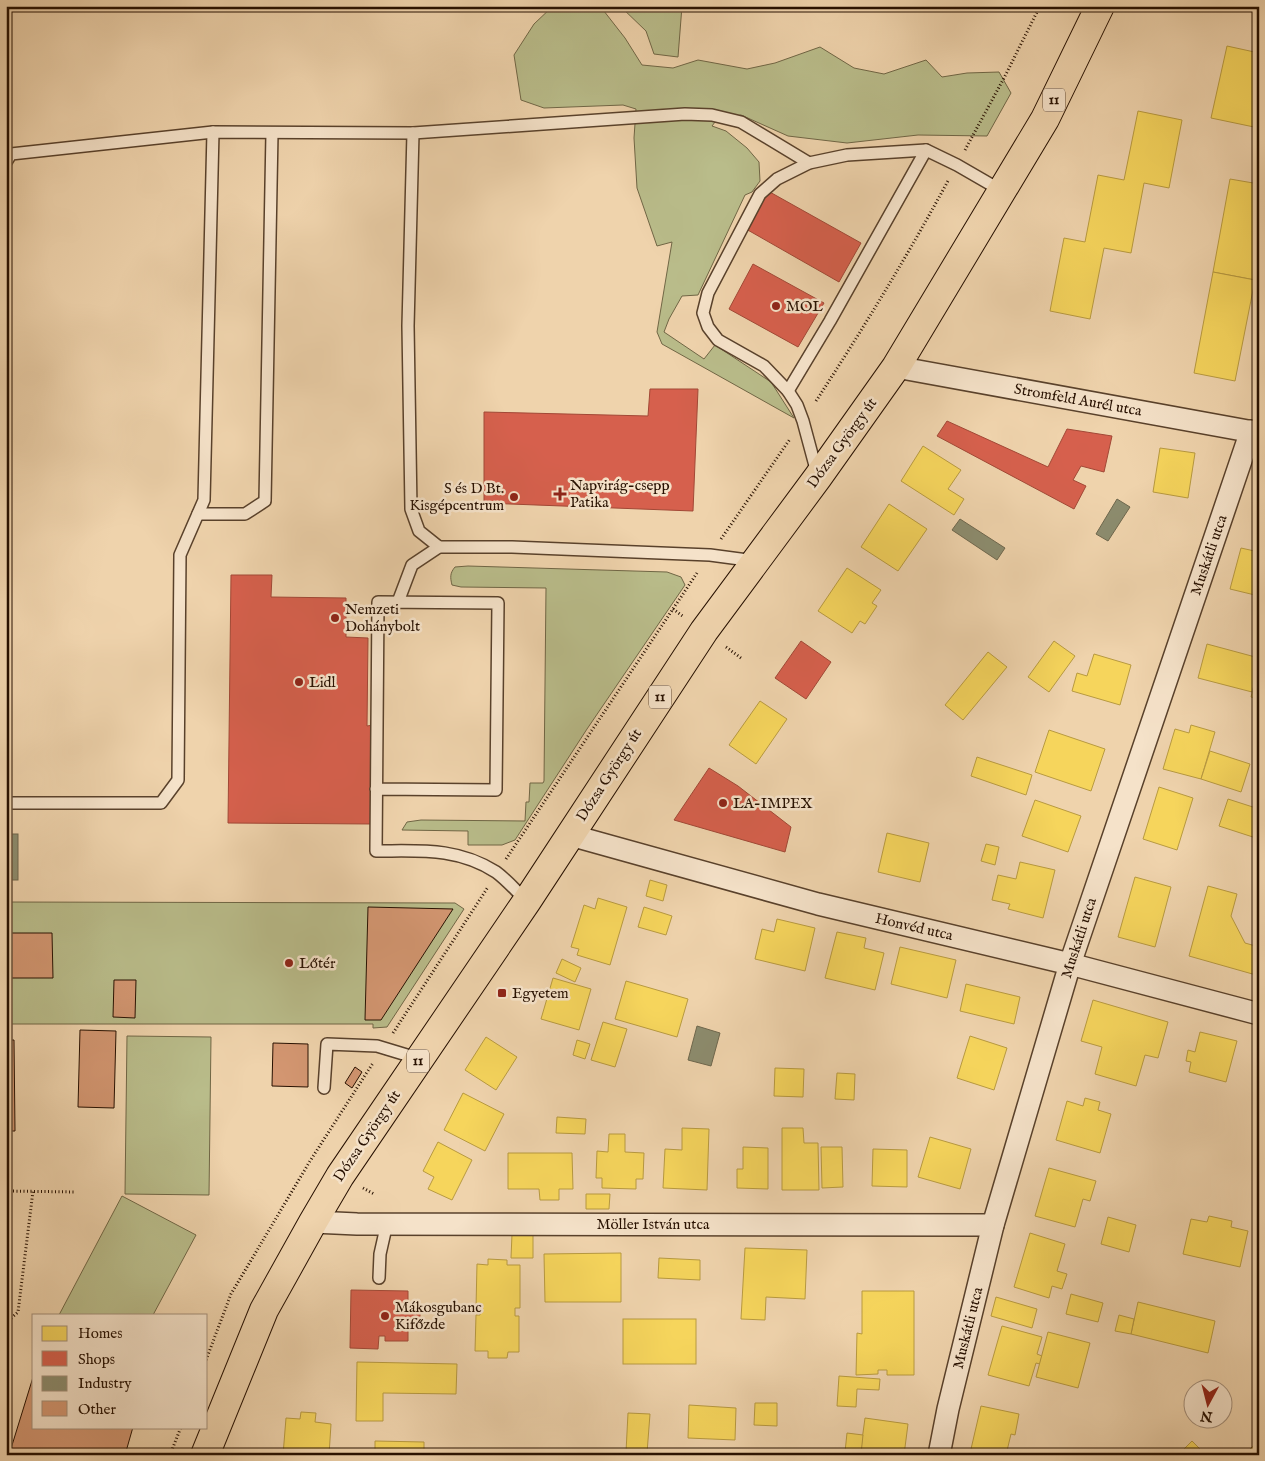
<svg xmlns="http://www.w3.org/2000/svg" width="1265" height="1461" viewBox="0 0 1265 1461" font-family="'IM FELL English',serif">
<rect width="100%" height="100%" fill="#efd3ac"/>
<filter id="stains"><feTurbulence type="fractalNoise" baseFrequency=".004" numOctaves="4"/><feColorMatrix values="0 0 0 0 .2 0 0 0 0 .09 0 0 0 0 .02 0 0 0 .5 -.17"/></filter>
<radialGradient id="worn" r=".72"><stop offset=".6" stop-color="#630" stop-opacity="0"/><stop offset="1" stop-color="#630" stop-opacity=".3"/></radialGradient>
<!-- green -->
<g fill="#b9bc8a" stroke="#706645">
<path d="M553 6H600L625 38 642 65 673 68 698 60 747 69 775 63 820 47 854 68 884 74 926 60 942 77 967 73 999 72 1011 93 987 136 918 135 847 143 788 136 741 115 715 122 712 126 726 131 747 148 759 162 760 181 752 192 745 195 698 295 682 296 669 319 664 332 704 359 715 345 771 382 794 418 662 344 657 332 672 242 657 246 637 188 634 138 636 109 623 105 544 108 521 100 514 55 534 24Z"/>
<path d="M620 6H682L678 57 654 54 646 31Z"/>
<path d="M468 566 667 572 681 577 685 585 587 729 515 840 502 845H468V831L402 830 407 822 421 820 525 821 526 802H529L530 783H543L544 781 546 588 461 587 452 585C450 577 450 573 455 567Z"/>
<path d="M6 902 455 903 464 909 387 1027 373 1028V1024H6Z"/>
<path d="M127 1036 211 1037 209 1195 125 1194Z"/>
<path d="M122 1196 196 1235 153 1315H59Z"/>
</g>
<!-- homes -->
<g fill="#f6d55c" stroke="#b89a40">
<path d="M1227 46 1259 53V102L1254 127 1211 118Z"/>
<path d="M1138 111 1182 120 1169 188 1144 183 1131 253 1104 248 1090 319 1050 311 1064 238 1085 242 1098 175 1124 180Z"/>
<path d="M1230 179 1259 184V258L1255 280 1213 272Z"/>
<path d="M1213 272 1255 280 1235 381 1194 373Z"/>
<path d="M1259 351V368H1256Z"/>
<path d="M923 446 961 470 948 489 964 499 954 515 901 481Z"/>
<path d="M1160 448 1195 453 1188 498 1153 492Z"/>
<path d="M889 504 927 529 898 571 861 547Z"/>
<path d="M1241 548 1259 552 1257 560H1259V596L1230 589Z"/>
<path d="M847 568 881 590 872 603 877 606 865 624 860 621 852 633 818 611Z"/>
<path d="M1054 641 1075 656 1049 692 1028 677Z"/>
<path d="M1207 644 1259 658V668L1252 692 1198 678Z"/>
<path d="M988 652 1007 667 963 720 945 705Z"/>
<path d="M1094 654 1131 665 1120 705 1072 691 1077 673 1087 676Z"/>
<path d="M1257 675 1259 676V699L1251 697Z"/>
<path d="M760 701 787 719 756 764 729 745Z"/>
<path d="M1191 725 1215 732 1201 779 1163 769 1175 729 1189 733Z"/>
<path d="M1049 730 1105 749 1091 791 1035 772Z"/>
<path d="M1210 751 1250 764 1241 792 1201 779Z"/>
<path d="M977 757 1032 775 1026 795 971 776Z"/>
<path d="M1159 787 1193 798 1177 850 1143 839Z"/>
<path d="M1228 799 1259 809V839L1219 826Z"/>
<path d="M1035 800 1081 816 1068 852 1022 836Z"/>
<path d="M887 833 929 843 920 882 878 872Z"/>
<path d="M986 844 999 847 995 865 981 861Z"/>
<path d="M1020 862 1055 870 1043 918 1008 909 1010 904 992 900 998 875 1016 879Z"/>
<path d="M1135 877 1171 887 1155 947 1118 937Z"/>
<path d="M650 880 667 885 663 901 646 896Z"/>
<path d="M1208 886 1237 894 1231 916 1245 943 1259 947V965L1256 975 1189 956Z"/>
<path d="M598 898 627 907 610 965 577 955 579 949 571 947 584 905 595 909Z"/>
<path d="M644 907 672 916 666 935 638 927Z"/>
<path d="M777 919 815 928 805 971 755 959 762 929 774 932Z"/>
<path d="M837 932 866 938 864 948 884 953 875 990 825 978Z"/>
<path d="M900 947 956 960 947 998 891 984Z"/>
<path d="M562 959 581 968 575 982 556 973Z"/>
<path d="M553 978 591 989 579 1030 541 1019Z"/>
<path d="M626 981 688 999 677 1037 615 1019Z"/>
<path d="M966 984 1020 997 1014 1024 960 1011Z"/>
<path d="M1093 1000 1168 1022 1158 1058 1145 1055 1136 1086 1095 1074 1102 1047 1081 1041Z"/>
<path d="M603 1022 627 1029 615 1067 591 1060Z"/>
<path d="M1200 1032 1237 1041 1226 1082 1189 1072 1191 1062 1186 1061 1188 1050 1195 1052Z"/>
<path d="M970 1036 1007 1048 994 1090 957 1078Z"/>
<path d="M486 1037 517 1057 496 1090 465 1070Z"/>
<path d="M577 1040 590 1044 585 1059 573 1055Z"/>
<path d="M775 1068 804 1069 803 1097 774 1096Z"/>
<path d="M837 1073 855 1074 854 1100 835 1099Z"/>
<path d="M463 1093 504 1114 485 1151 444 1130Z"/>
<path d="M1085 1098 1100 1102 1098 1110 1111 1114 1100 1153 1056 1140 1067 1101 1083 1106Z"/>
<path d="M557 1117 586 1119 585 1134 556 1133Z"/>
<path d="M682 1128 709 1129 707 1190 663 1188 665 1149 682 1150Z"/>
<path d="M782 1128H803L804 1143H818L819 1190H782Z"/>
<path d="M609 1134H625V1152L644 1153 643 1179H636V1189L602 1188V1178H596L597 1151 608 1152Z"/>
<path d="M930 1137 971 1149 960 1189 918 1177Z"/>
<path d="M438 1142 472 1160 452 1200 428 1189 434 1177 423 1171Z"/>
<path d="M743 1147 768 1148V1189L737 1188V1169H743Z"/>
<path d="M821 1147H842L843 1187 822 1188Z"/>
<path d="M873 1149 907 1150V1187L872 1186Z"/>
<path d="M508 1153H572L573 1189H559V1200H540L539 1189H508Z"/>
<path d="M1049 1168 1096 1181 1090 1201 1083 1199 1075 1227 1035 1216Z"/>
<path d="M586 1194H610L609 1209H586Z"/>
<path d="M1209 1216 1232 1221 1231 1227 1248 1231 1240 1267 1183 1254 1191 1219 1207 1222Z"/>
<path d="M1108 1217 1136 1225 1129 1252 1101 1244Z"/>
<path d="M1030 1233 1065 1244 1057 1271 1067 1274 1062 1289 1052 1286 1049 1298 1014 1287Z"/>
<path d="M512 1234 533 1235V1258H511Z"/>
<path d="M745 1248 807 1250 805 1299 766 1297 765 1320 741 1319Z"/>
<path d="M621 1253V1302H545L544 1254Z"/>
<path d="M659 1258 700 1260V1280L658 1278Z"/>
<path d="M488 1259 507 1260V1265H520V1308H515V1316H519V1352H508L507 1358H488V1351H475L476 1315H480V1308H476L477 1264 488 1265Z"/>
<path d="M862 1291H914V1375H887V1370H878V1374L856 1375 857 1333 862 1334Z"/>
<path d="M1071 1294 1103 1303 1098 1322 1066 1314Z"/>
<path d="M996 1297 1037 1309 1032 1328 991 1316Z"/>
<path d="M1138 1302 1215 1321 1208 1353 1131 1334Z"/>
<path d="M1119 1315 1134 1319 1131 1334 1115 1331Z"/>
<rect x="623" y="1319" width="73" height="45"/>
<path d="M1002 1326 1042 1337 1037 1354 1042 1356 1040 1364 1036 1363 1029 1386 988 1375Z"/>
<path d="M1048 1332 1090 1343 1078 1388 1036 1377Z"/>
<path d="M357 1362 457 1364 456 1394 383 1393V1421H356Z"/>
<path d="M839 1376 880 1379 879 1390 857 1389 856 1407 837 1406Z"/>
<path d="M755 1403H777V1426L754 1425Z"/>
<path d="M689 1405 736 1408 735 1440 688 1438Z"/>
<path d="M981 1406 1019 1414 1015 1435 1011 1434 1006 1455H997L971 1449Z"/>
<path d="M301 1412 316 1413 315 1422 331 1424 329 1455H283L286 1418 300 1419Z"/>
<path d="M628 1413 650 1414 647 1453 626 1452Z"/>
<path d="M865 1418 908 1424 904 1455H860Z"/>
<path d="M847 1433 863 1435 861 1454 845 1452Z"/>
<path d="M375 1441 424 1442V1455H375Z"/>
<path d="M1192 1441 1206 1455H1178Z"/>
<path d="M1253 1446 1259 1451V1455H1244Z"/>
</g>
<!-- shops -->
<g fill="#d6604d" stroke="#a24836">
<path d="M768 191 861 243 839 282 746 229Z"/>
<path d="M753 264 824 303 798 347 729 309Z"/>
<path d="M650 389H698L693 511 484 503V412L648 416Z"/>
<path d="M947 421 1048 467 1067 429 1112 436 1104 472 1081 466 1073 480 1086 486 1074 509 937 436Z"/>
<path d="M231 575H272L271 597 346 598V637L368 638 367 726 373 725 372 824 228 823Z"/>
<path d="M801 641 831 662 806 699 775 678Z"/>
<path d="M709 768 738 786 791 827 785 852 674 820Z"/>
<path d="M351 1290 408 1291V1308H420V1324H408V1341H385V1336H379L378 1349 350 1348Z"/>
</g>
<!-- industry -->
<g fill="#8c8c6e" stroke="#6e674d">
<path d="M1117 499 1130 507 1108 541 1096 534Z"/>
<path d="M960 519 1005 548 997 560 952 530Z"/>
<rect x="6" y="834" width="12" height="46"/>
<path d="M697 1026 720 1033 711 1066 688 1060Z"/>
</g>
<!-- building -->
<g fill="#d39671" stroke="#271000">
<path d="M368 907 453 909 381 1020H365Z"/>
<path d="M6 933H52L53 978H6Z"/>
<path d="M114 980H136L135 1018 113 1017Z"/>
<path d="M80 1030 116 1031 114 1108 78 1107Z"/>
<path d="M6 1040H14L15 1131H6Z"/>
<path d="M273 1043 308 1044V1087L272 1086Z"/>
<path d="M355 1067 362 1072 352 1088 345 1083Z"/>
<path d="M34 1374V1427H133L125 1455H9Z"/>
</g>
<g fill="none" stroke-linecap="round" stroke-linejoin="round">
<defs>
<g id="lane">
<path d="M413 133 685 114 712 115 741 122 809 163"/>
<path d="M6 162 11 154 213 132 413 133 408 326 411 509 419 531 439 547"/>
<path d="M788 391 830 321 926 150"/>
<path d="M817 473 803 421 797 405 788 391 764 366 718 340 708 327 703 313 708 293 760 194 777 179 809 163 847 155 926 150 957 165 1002 191"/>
<path d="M198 514H245L265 501 272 133"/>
<path d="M398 602 412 565 439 547H512L710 555 755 561"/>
<path d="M376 789 496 790 498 603 378 602C377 685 376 768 376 851 419 851 457 847 496 872 507 880 517 892 527 901"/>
<path d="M6 803H161L178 780 180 555 204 500 213 132"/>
<path d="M324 1088 327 1044 377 1046 420 1059"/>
<path d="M379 1278 380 1254 387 1223"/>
</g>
<g id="street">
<path d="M896 367 1259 433"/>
<path d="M570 835 818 904 1070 964 1259 1014"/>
<path d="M313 1222 357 1224 993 1225"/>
<path d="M939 1455 948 1409 993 1225 1070 964 1251 431"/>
</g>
<path id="primary" d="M205 1455 264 1310 313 1222 340 1176 527 901 704 631 818 477 896 367 1045 119 1100 6"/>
</defs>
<!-- lane casing -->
<use href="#lane" stroke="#59412b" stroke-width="14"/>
<!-- street casing -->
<use href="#street" stroke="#59412b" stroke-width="24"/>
<!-- primary casing -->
<use href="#primary" stroke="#271000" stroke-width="30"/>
<!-- path -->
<g stroke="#271000" stroke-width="3" stroke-dasharray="1 2.5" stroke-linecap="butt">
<path d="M965 150 1004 78 1040 6"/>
<path d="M816 401C863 329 908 255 949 179"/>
<path d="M721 539 790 439"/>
<path d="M673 609 684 617"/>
<path d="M726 647 741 658"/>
<path d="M506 859 697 573"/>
<path d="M393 1033 488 887"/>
<path d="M363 1188 374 1194"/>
<path d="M6 1191 76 1192"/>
<path d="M6 1323 18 1312 33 1191"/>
<path d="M206 1360 231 1294 310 1161 373 1063"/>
<path d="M170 1455 181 1427"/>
</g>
<!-- lane -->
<use href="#lane" stroke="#f5e2c9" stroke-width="11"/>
<!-- street -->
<use href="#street" stroke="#f5e2c9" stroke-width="21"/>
<!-- primary -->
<use href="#primary" stroke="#efd3ac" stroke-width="28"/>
</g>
<!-- markers -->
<g fill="#8f2418" stroke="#f5e2c9" stroke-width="2">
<circle cx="776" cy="306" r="5"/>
<path d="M557.5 486.5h5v5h5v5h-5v5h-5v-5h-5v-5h5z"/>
<circle cx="514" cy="497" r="5"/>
<circle cx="335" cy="618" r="5"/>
<circle cx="299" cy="682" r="5"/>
<circle cx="723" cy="803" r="5"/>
<circle cx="289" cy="963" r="5"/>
<rect x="497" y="988" width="10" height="10" rx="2.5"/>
<circle cx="385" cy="1316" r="5"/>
</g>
<g text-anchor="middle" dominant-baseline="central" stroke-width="5" stroke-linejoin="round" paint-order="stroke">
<!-- shield labels -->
<g fill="#f5e2c9" stroke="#654f3c" stroke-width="1">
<rect x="1043" y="88.5" width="22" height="23" rx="4"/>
<rect x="649" y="685.5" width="22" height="23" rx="4"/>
<rect x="407" y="1049.5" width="22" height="23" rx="4"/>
</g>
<g font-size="14" font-weight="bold" fill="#271000">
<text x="1054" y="100">11</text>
<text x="660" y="697">11</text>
<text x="418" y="1061">11</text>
</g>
<!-- poi labels -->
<g font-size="15" fill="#271000" stroke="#f5e2c9" text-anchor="start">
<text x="786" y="306">MOL</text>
<text x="570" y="485">Napvirág-csepp<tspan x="570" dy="17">Patika</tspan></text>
<text x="504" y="488" text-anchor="end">S és D Bt.<tspan x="504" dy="17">Kisgépcentrum</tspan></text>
<text x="345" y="609">Nemzeti<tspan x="345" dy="17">Dohánybolt</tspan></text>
<text x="309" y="682">Lidl</text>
<text x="733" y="803">LA-IMPEX</text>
<text x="299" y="963">Lőtér</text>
<text x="512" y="993">Egyetem</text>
<text x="395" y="1307">Mákosgubanc<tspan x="395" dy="17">Kifőzde</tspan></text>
</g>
<!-- street labels -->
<g font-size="15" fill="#271000" stroke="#f5e2c9">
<text transform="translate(1078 400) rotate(10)">Stromfeld Aurél utca</text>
<text transform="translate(842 443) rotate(-54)">Dózsa György út</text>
<text transform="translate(1209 555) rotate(-71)">Muskátli utca</text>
<text transform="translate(609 775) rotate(-57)">Dózsa György út</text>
<text transform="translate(914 927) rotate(13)">Honvéd utca</text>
<text transform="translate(1079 938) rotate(-72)">Muskátli utca</text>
<text transform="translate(367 1136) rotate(-56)">Dózsa György út</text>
<text x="653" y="1224">Möller István utca</text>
<text transform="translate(968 1328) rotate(-76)">Muskátli utca</text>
</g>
</g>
<!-- margin -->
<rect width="1265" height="1461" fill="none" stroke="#efd3ac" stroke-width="25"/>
<rect x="8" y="8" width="1250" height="1446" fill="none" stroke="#271000" stroke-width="2.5"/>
<rect x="12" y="12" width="1240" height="1436" fill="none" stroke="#271000"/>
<!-- legend -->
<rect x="32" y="1314" width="175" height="115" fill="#f5e2c9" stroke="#a38e79"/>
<rect x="42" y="1326" width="25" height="15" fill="#f6d55c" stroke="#a38e79"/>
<text x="78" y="1338" font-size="15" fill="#271000">Homes</text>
<rect x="42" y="1351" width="25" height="15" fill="#d6604d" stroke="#a38e79"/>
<text x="78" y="1364" font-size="15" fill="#271000">Shops</text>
<rect x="42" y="1376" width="25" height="15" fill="#8c8c6e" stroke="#a38e79"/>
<text x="78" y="1388" font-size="15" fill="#271000">Industry</text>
<rect x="42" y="1401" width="25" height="15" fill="#d39671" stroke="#a38e79"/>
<text x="78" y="1414" font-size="15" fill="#271000">Other</text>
<!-- north arrow -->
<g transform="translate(1208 1404) rotate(187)"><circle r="24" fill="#f5e2c9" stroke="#a38e79"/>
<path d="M0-4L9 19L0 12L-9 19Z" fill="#8f2418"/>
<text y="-8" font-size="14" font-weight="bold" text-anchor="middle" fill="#271000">N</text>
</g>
<rect width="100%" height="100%" filter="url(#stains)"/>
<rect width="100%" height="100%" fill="url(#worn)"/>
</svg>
